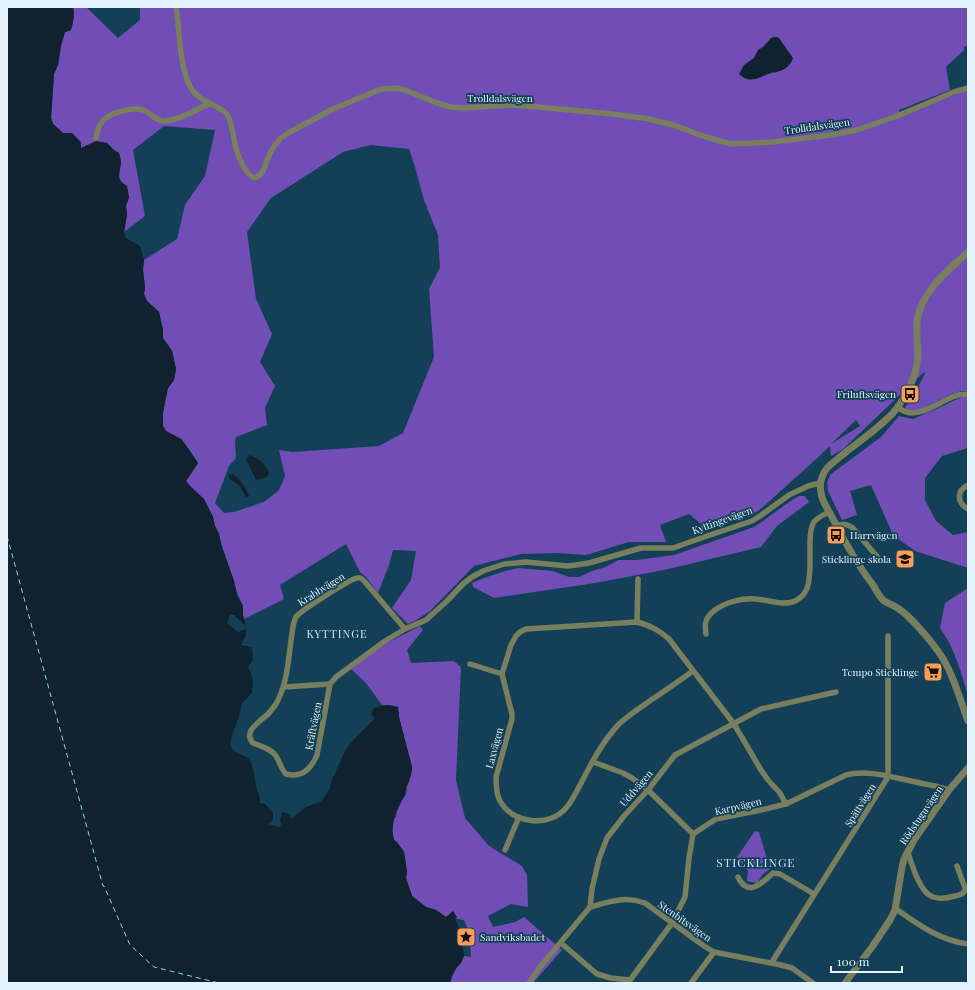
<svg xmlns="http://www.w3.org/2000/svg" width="975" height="990" viewBox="0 0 975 990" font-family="'Playfair Display',serif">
<rect width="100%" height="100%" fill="#134057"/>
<!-- green -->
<g fill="#704eb5" fill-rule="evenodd">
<path d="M73 7H86L118 38 140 20V7H968V45L964 47V50L946 67 950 90 899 110V115L968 90V391C965 391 961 391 958 392 944 395 919 416 906 409L905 407 910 401 925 374 924 372 842 450 831 456 830 446 814 461 763 507 751 516 707 529 689 514 660 525 666 542H629L586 555 556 553 521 554 474 566 430 611 415 621 408 624 392 608 411 580 416 551 393 550 389 565 378 593 366 577 360 572 346 544 280 585 284 599 244 619 243 615V606L237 594 234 581 221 544 219 534 215 526 213 517 204 499 192 488 186 481 198 463 181 439 166 431 163 426V413L166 397 168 388 174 380 176 369 172 351 163 338V330L159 312 147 301 144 294 145 287 143 270 144 260 177 239 185 205 205 176 215 130 164 126 133 150 145 216 124 232 127 214 126 206 129 197 118 177 121 161 119 153 114 150 107 143 81 149V142L72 133H63L53 124 51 118 54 74 58 65 61 46 65 32 71 30C73 22 75 15 73 7ZM371 145 409 149 415 167 424 200 438 235 440 268 429 289 434 357 403 433 379 446 292 452 279 450 285 476 279 490 264 502 234 512 224 513 215 503 229 466 236 458 235 442 236 437 267 425 265 408 275 386 260 362 272 334 256 299 247 232 271 198 343 152ZM856 420 860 426 831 444Z"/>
<path d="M966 396 968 397V408L967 411 968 412V448L942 456 925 478V500L936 521 953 535 968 532V568L915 551 893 535 871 485 850 491 857 515 842 520 828 491 827 482 831 474 881 437 899 416 913 419 943 406 957 399Z"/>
<path d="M799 496H805L809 502 777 526 761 547 664 570 595 583 494 598 473 587 472 583 484 578 502 572 518 568 553 571 569 577H579L592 571 606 567 618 560H637L674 555 754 527C770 517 783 505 799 496Z"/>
<path d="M968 588V696C961 672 955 649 940 628L945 603Z"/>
<path d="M420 626 423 630 407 650 411 663 454 661 461 667 456 780 465 818 489 846 522 866 527 875 528 907 511 904 488 916 493 927 515 922 524 917 562 950 533 983H450C453 971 459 966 464 956L471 957C470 943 470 932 464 920L446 917 436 910 426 907 412 896 406 878 407 872 404 852 397 842 394 840 392 832 394 819 396 817 397 811 402 800 406 794 407 786 409 782 412 767 399 717V712L390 705H382L366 683 351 669 383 645Z"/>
<path d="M755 831 759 832 770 869 763 874 757 883 747 881 748 871 737 857Z"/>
</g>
<!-- water -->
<g fill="#0f222d">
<path d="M7 7H73C75 15 73 22 71 30L65 32 61 46 58 65 54 74 51 118 53 124 63 133H72L81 143V148L96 141 107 143 114 150 119 153C120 156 121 160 121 163 120 174 115 179 127 186L128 191 129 197 126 206 127 214 124 233 126 238 140 246 144 260 143 270 145 287 144 294 147 301 159 312 163 330V338L172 351 176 369 174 380 168 388 166 397 163 413V426L166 431 181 439 186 445 198 463 186 481 192 488 204 499 213 517 215 526 219 534 221 544 234 581 237 594 243 606V615L246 626 234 615H230L227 623 238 632 246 629V635L241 645 252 647 253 659 248 667 253 679 252 693C250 696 246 698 243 702 240 706 241 711 239 716 237 724 229 738 231 746 234 755 243 753 248 758 254 765 254 777 256 785 257 792 260 794 260 803L265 804 273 813V820L268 824 279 827 281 825 280 819 283 812 289 814 291 819 306 807 320 802 324 798 330 788 331 782 346 749 359 734 375 718 371 714 374 708C383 705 389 704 398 707L399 717 412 767C412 774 410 779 407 785 406 788 406 792 405 795 404 797 403 798 402 800 395 813 390 826 394 840L397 842 404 852 407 872 406 878 412 896 426 907 436 910 446 917 453 911 457 917 455 919 462 935 464 956 461 963 456 968 452 976 450 983H7Z"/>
<path d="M774 37H777L779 38 793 58C791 65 785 70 777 72 775 73 774 72 771 73 759 77 750 85 739 74L744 65 754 58 758 50 763 47 771 38Z"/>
<path d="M250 455C259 459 265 463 269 473L267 477 256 480 246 459Z"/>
<path d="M233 474C240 480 246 487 249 496L246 497 240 486 230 479 228 475Z"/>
</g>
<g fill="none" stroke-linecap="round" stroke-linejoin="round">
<!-- ferry -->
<path stroke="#92ccef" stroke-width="1" stroke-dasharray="5 4" stroke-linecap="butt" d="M7 536 103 886H104L130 945 154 967 219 983"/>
<!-- minor -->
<g stroke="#787e5e" stroke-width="5.5">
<path d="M176 7C180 32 179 59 188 82 194 97 204 100 217 107 221 109 224 111 227 114 232 123 233 134 235 144 237 154 244 173 254 178L260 175 263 171 270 153 275 145 281 138 290 132 333 109 381 89 397 88 405 90 437 103 450 107 464 108 511 105 538 107 612 114 649 119 673 125 706 137 731 144 773 142 831 135 857 130 897 116 954 92 968 88"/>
<path d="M96 138C97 133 98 127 101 123 107 113 132 107 143 110 151 113 158 123 167 121 180 119 199 109 210 103"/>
<path d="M898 407C914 423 938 402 955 396 959 394 964 395 968 394"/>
<path d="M968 485C956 491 957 503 968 509"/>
<path d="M836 526C843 524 846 523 853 528L879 559"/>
<path d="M637 622 638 579"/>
<path d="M405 629 365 582C363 580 361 577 357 578 350 579 300 611 296 617 295 618 295 620 294 622 288 650 290 679 276 704 273 708 271 711 268 714 261 721 242 731 253 743 261 746 271 749 276 756 280 762 281 769 286 774 302 778 311 769 317 755L330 684 336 677 385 641 405 629 426 620 447 601 463 584 472 577 483 571 504 564 526 562 568 566 576 565 589 563 641 548H673L707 536 752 521 760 516 789 495 808 486 820 483"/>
<path d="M706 634C704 622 706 617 715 610 726 602 742 598 756 599 769 600 785 607 797 600 810 592 809 580 810 567 810 559 810 551 810 543 810 536 810 528 814 522 818 517 823 515 829 512"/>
<path d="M470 664 502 674"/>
<path d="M693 671C679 681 665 691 651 700 640 708 629 715 619 724 602 742 591 764 580 785 575 794 571 804 563 811 546 827 512 823 500 801 496 794 496 785 496 777L512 719V714L502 674 511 645 516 636 520 632 526 629 637 622C651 626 659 630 669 639L734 724 761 770 768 780 780 793 786 804"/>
<path d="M284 687 330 684"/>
<path d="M593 762 623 773 632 778 648 790 693 834"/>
<path d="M505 850 519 817"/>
<path d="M908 853C912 865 920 893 933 897 939 899 948 898 955 896 960 895 965 894 965 888L957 866"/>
<path d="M738 877C748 898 762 883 773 873L780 874 814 894"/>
<path d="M590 907C611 901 625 896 645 903L704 946 714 952 781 965 792 968 813 983"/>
<path d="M895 910 899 911C920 926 942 941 968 944"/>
<path d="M561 943 597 974 611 978 630 980"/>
<path d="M772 962 888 777V636"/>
<path d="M529 983 540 967 590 907 592 889 599 859 607 838 624 816 648 790 675 755 761 709 836 692"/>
<path d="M628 983 672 923 685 897 689 858 693 834 716 819 761 810 786 804 846 775C868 769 894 778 916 782 927 785 939 786 949 790"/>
<path d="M691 983 714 952"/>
</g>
<!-- tertiary -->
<g stroke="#787e5e" stroke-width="7">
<path d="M968 252C949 270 924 289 918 316 915 329 918 342 918 356 917 368 914 379 908 390 904 398 899 406 893 413 873 434 848 448 827 468 821 476 819 483 821 493 822 501 827 508 831 515 843 539 857 564 873 585 876 590 879 596 883 600 888 604 894 605 899 609 911 617 930 640 938 651 953 672 959 697 968 721"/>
<path d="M845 983 872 947 890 920 895 910 902 867 904 859 914 840 949 790 968 768"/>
</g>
</g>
<!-- icons -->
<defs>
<symbol id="bus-square" viewBox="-11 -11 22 22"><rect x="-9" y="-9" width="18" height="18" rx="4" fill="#fc9d54" stroke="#134057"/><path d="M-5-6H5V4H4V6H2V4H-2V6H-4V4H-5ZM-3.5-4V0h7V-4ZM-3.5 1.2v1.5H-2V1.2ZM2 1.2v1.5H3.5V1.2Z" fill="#111"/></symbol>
<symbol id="school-square" viewBox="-11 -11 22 22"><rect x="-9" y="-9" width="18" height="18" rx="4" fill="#fc9d54" stroke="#134057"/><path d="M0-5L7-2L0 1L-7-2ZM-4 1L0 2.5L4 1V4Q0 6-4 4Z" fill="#111"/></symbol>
<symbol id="supermarket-square" viewBox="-11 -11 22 22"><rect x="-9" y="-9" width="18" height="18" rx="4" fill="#fc9d54" stroke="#134057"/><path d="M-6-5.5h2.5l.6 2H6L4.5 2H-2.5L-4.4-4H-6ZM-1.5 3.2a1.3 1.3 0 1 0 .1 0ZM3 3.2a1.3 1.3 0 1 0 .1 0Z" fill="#111"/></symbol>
<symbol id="sight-square" viewBox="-11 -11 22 22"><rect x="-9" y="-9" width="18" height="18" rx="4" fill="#fc9d54" stroke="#134057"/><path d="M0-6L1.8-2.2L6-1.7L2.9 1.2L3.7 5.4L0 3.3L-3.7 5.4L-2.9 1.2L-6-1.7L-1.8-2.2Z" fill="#111"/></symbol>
</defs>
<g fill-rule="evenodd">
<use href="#bus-square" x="899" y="383" width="22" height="22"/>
<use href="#bus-square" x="825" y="524" width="22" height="22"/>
<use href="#school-square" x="894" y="548" width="22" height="22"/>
<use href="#supermarket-square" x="922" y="661" width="22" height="22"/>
<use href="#sight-square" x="455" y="926" width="22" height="22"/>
</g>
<g text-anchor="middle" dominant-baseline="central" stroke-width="3.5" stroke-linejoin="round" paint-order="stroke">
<!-- street labels -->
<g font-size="10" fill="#e3f2fc" stroke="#134057">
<text x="500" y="98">Trolldalsvägen</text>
<text transform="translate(817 126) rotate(-8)">Trolldalsvägen</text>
<text transform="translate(722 520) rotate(-20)">Kyttingevägen</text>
<text transform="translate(321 589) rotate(-32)">Krabbvägen</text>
<text transform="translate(313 726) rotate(-79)">Kräftvägen</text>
<text transform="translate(494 748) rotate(-75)">Laxvägen</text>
<text transform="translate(636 788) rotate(-49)">Uddvägen</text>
<text transform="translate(860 805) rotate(-58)">Spättvägen</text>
<text transform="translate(738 806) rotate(-13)">Karpvägen</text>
<text transform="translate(921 815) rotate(-56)">Rödstuguvägen</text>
<text transform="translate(685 921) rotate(35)">Stenbitsvägen</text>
</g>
<!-- poi labels -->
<g font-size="10" fill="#e3f2fc" stroke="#134057" text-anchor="end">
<text x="896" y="394">Friluftsvägen</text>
<text x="850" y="535" text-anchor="start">Harrvägen</text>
<text x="891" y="559">Sticklinge skola</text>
<text x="919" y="672">Tempo Sticklinge</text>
<text x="480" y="937" text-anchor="start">Sandviksbadet</text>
</g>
<!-- neighbourhood labels -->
<g font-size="11" letter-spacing="1" fill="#c9e8fc" stroke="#134057">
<text x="337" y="633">KYTTINGE</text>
</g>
<!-- quarter labels -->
<g font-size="12" letter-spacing="1" fill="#c9e8fc" stroke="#134057">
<text x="756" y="862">STICKLINGE</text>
</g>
</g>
<!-- border -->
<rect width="975" height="990" fill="none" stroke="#e3f2fc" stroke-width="16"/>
<!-- scale -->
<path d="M831 966v6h71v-6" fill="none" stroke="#e3f2fc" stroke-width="2"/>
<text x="837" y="966" font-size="12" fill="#e3f2fc" stroke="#134057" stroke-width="3" paint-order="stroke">100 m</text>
</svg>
